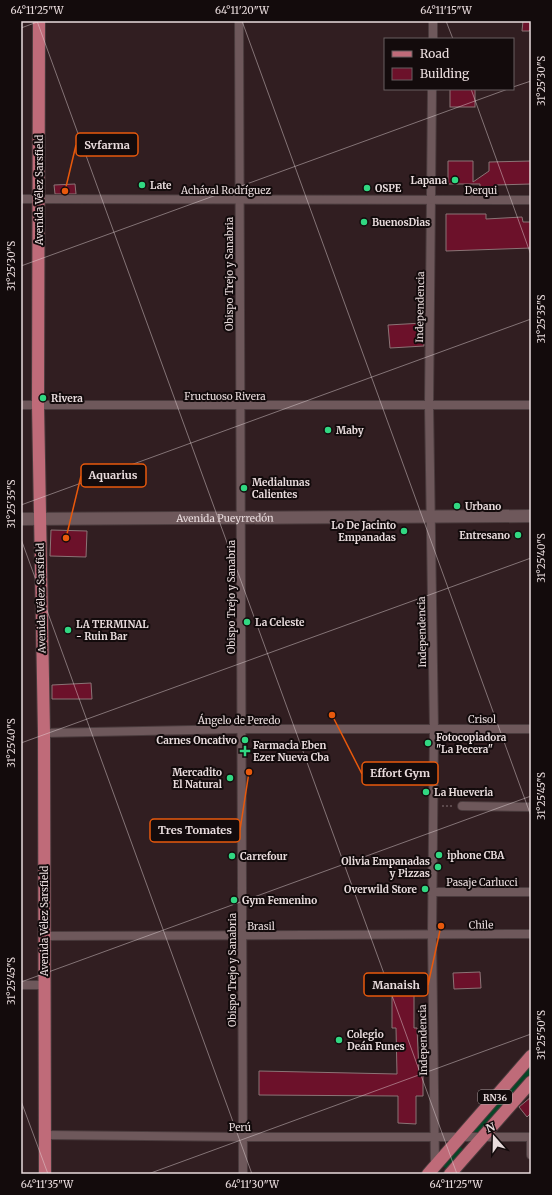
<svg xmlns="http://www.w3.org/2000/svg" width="552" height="1195" viewBox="0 0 552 1195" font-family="Merriweather,serif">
<rect width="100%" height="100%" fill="#311e21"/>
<!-- green -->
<g fill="#064626">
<path d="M531 1060V1076L476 1137 470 1132Z"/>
<path d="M459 1146 464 1150 449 1170 442 1166Z"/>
</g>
<!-- building -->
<g fill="#6c112a" stroke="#8b7476">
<path d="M523 21H531V29L529 31H522Z"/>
<rect x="450" y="89" width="25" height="18"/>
<path d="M448 161H473V182L489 171V162L531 161V184L496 185 493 193H480V184H448Z"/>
<path d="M75 184 76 194H55L54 185Z"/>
<path d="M446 214H486V219L522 217 523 222H531V248L446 251Z"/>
<path d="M423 323 424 346 390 348 388 325Z"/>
<path d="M51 530 87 531 86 557 50 556Z"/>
<path d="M91 683 92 699H52V685Z"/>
<path d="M480 972 481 988 454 989 453 973Z"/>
<path d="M392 995H414V1028H417L419 1073H423V1096H416V1124L398 1123V1096L259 1095V1071L397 1074 396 1028H392Z"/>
<path d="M531 1097V1113L527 1117 519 1107Z"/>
</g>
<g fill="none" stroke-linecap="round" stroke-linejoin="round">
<defs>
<g id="street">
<path d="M239 21 243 1174"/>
<path d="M433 39V21"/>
<path d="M432 89 429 405 434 730 432 935 435 1166"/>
<path d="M21 199 531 200"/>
<path d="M21 405H531"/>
<path d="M44 733 240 729H531"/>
<path d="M462 806 531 807"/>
<path d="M432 892H531"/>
<path d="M43 936 531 934"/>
<path d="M21 985H43"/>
<path d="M45 1135 243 1137H531"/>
<path d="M531 1137V1155"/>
</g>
<g id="secondary">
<path id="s1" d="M21 519 531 516"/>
</g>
<g id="primary">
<path d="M39 21 38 405 44 733 45 1174"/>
<path d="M428 1174 531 1056"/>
<path d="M450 1174 531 1082"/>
</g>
</defs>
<!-- street casing -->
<use href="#street" stroke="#4a3b3d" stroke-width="10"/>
<!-- secondary casing -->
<use href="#secondary" stroke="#4a3b3d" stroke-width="14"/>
<!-- primary casing -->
<use href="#primary" stroke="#4a3b3d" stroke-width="14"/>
<!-- path -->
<path stroke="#69585b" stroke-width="1.5" stroke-dasharray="2 2" stroke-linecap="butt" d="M442 806H454"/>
<!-- street -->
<use href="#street" stroke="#6e585b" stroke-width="8"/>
<!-- secondary -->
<use href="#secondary" stroke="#6e585b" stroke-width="12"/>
<!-- primary -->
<use href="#primary" stroke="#bf6b79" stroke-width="12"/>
</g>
<!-- ticks -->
<path fill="none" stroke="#e9dcdd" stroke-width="1" stroke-opacity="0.45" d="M37 21 457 1174M242 21 531 816M446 21 453 39M21 28 40 21M513 87 531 81M471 89 531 255M21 266 508 89M21 505 531 319M21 539 252 1174M21 743 531 558M21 982 531 796M21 1101 48 1174M148 1174 531 1034"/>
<!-- markers -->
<g fill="#31d882" stroke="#130b0c" stroke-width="1.5">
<circle cx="455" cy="180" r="4"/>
<circle cx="142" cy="185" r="4"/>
<circle cx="367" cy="188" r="4"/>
<circle cx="364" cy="222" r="4"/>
<circle cx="43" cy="398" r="4"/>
<circle cx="328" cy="430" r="4"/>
<circle cx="244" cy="488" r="4"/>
<circle cx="457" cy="506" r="4"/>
<circle cx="404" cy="531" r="4"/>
<circle cx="518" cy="535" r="4"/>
<circle cx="247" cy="622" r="4"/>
<circle cx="68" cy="630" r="4"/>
<circle cx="245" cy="740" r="4"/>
<circle cx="428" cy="743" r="4"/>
<path d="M243 745h4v4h4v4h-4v4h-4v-4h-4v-4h4z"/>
<circle cx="230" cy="778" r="4"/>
<circle cx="426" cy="792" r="4"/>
<circle cx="439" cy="855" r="4"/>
<circle cx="232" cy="856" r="4"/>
<circle cx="438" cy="867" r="4"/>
<circle cx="425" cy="889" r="4"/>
<circle cx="234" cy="900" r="4"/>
<circle cx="339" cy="1040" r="4"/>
</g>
<g text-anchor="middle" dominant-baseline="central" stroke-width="4" stroke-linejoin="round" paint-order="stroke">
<!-- shield labels -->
<rect fill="#130b0c" stroke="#a99d9e" stroke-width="1" x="478" y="1090" width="34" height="14" rx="3"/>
<g font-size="9" font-weight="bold" fill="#e9dcdd">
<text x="495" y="1097">RN36</text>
</g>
<!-- poi labels -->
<g font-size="10" font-weight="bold" fill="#e9dcdd" stroke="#130b0c" text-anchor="start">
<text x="447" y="180" text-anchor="end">Lapana</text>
<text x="150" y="185">Late</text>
<text x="375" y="188">OSPE</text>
<text x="372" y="222">BuenosDias</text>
<text x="51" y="398">Rivera</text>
<text x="336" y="430">Maby</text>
<text x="252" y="482">Medialunas<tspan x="252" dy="12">Calientes</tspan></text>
<text x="465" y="506">Urbano</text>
<text x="396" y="525" text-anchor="end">Lo De Jacinto<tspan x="396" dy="12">Empanadas</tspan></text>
<text x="510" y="535" text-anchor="end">Entresano</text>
<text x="255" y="622">La Celeste</text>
<text x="76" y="624">LA TERMINAL<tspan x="76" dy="12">- Ruin Bar</tspan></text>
<text x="436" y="737">Fotocopiadora<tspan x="436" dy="12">"La Pecera"</tspan></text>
<text x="237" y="740" text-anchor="end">Carnes Oncativo</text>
<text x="253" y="745">Farmacia Eben<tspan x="253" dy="12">Ezer Nueva Cba</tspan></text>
<text x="222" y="772" text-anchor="end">Mercadito<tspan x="222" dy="12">El Natural</tspan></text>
<text x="434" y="792">La Hueveria</text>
<text x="447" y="855">iphone CBA</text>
<text x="240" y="856">Carrefour</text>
<text x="430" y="861" text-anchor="end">Olivia Empanadas<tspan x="430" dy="12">y Pizzas</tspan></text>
<text x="417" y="889" text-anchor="end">Overwild Store</text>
<text x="242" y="900">Gym Femenino</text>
<text x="347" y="1034">Colegio<tspan x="347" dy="12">Deán Funes</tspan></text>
</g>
<!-- street labels -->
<g font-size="10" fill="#e9dcdd" stroke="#130b0c">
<text transform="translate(39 190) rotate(-90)">Avenida Vélez Sarsfield</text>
<text x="226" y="190">Achával Rodríguez</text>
<text x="481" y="190">Derqui</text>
<text transform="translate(229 274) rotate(-90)">Obispo Trejo y Sanabria</text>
<text transform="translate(420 307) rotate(-89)">Independencia</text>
<text x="225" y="396">Fructuoso Rivera</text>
<text stroke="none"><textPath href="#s1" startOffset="204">Avenida Pueyrredón</textPath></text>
<text transform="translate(231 597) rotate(-90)">Obispo Trejo y Sanabria</text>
<text transform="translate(41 598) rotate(-91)">Avenida Vélez Sarsfield</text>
<text transform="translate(422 632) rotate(-91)">Independencia</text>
<text x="482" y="719">Crisol</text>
<text x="239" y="720">Ángelo de Peredo</text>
<text x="482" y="882">Pasaje Carlucci</text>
<text transform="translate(44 921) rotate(-90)">Avenida Vélez Sarsfield</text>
<text transform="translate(481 925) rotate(-1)">Chile</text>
<text x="261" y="926">Brasil</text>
<text transform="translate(232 970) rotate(-90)">Obispo Trejo y Sanabria</text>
<text transform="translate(423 1040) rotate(-91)">Independencia</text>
<text x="240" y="1127">Perú</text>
</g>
</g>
<!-- callouts -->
<path fill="none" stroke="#e8590c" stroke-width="1.5" d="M65 191L76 145M66 538L81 476M332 715L362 774M249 772L240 830M441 926L428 985"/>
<g fill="#e8590c" stroke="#130b0c" stroke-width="1.5">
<circle cx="65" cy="191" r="4"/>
<circle cx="66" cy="538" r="4"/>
<circle cx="332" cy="715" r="4"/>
<circle cx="249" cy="772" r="4"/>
<circle cx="441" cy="926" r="4"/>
</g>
<g fill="#130b0c" stroke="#e8590c" stroke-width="1.5">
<rect x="76" y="133" width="62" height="23" rx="4"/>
<rect x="81" y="464" width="65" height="23" rx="4"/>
<rect x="362" y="762" width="76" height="23" rx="4"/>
<rect x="150" y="819" width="90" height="23" rx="4"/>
<rect x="364" y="973" width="64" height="23" rx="4"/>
</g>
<g font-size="11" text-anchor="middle" font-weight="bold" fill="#e9dcdd">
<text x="107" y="149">Svfarma</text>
<text x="113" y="479">Aquarius</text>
<text x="400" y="777">Effort Gym</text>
<text x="195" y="834">Tres Tomates</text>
<text x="396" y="989">Manaish</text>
</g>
<!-- border -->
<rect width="552" height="1195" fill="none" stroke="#130b0c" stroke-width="44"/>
<!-- legend -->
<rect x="384" y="38" width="130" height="52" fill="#130b0c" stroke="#695f60"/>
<rect x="392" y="51" width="20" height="6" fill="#bf6b79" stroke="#695f60"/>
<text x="420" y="58" font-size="12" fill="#e9dcdd">Road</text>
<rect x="392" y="68" width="20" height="12" fill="#6c112a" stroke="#695f60"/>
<text x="420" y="78" font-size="12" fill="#e9dcdd">Building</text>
<!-- north arrow -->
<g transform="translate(494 1137) rotate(340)" stroke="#130b0c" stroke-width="3" paint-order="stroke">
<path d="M0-3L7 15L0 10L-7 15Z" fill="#e9dcdd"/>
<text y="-6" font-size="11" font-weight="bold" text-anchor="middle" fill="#e9dcdd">N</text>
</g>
<rect x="22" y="22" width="508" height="1151" fill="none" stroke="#e9dcdd" stroke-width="1.5"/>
<g font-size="10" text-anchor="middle" fill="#e9dcdd">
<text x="37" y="14">64°11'25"W</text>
<text x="242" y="14">64°11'20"W</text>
<text x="446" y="14">64°11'15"W</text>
<text transform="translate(541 81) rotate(-90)" y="4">31°25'30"S</text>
<text transform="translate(11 266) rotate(-90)" y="4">31°25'30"S</text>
<text transform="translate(541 319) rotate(-90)" y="4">31°25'35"S</text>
<text transform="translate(11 504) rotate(-90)" y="4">31°25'35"S</text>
<text transform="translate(541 558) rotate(-90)" y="4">31°25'40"S</text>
<text transform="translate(11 743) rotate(-90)" y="4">31°25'40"S</text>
<text transform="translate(541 796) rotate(-90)" y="4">31°25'45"S</text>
<text transform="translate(11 981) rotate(-90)" y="4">31°25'45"S</text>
<text transform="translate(541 1035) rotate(-90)" y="4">31°25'50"S</text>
<text x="47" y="1188">64°11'35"W</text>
<text x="252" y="1188">64°11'30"W</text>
<text x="456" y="1188">64°11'25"W</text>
</g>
</svg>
